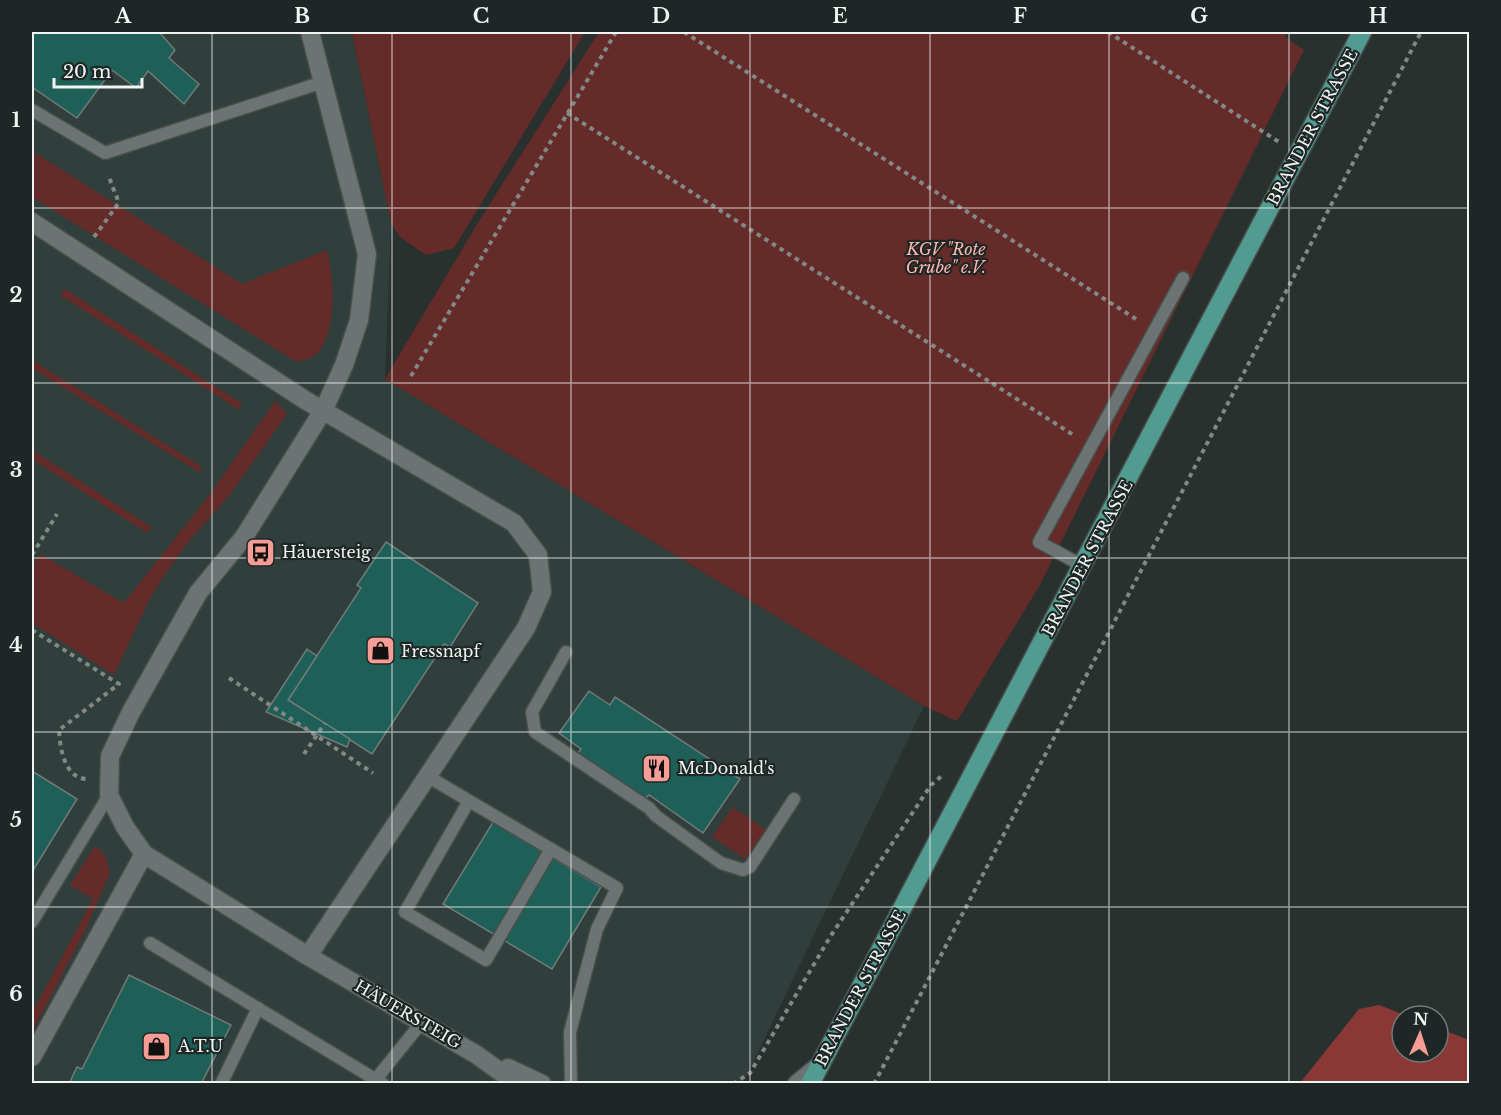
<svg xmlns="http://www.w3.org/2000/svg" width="1501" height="1115" viewBox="0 0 1501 1115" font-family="'Libre Baskerville',serif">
<rect width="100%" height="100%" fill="#29312f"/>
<!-- built -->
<path fill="#303f3c" d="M32 32H352L391 223 385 379 924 706 743 1083H32Z"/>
<!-- green -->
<g fill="#652b28">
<path d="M352 32H585L454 248 426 255 400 237 391 223Z"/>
<path d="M599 32H1288L1285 37 1304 50 1040 585 957 721 924 706 385 379 476 226Z"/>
<path d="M32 151 242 284 327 250C335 279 341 364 295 361L32 197Z"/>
<path d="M65 289 242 404 238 409 60 295Z"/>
<path d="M32 360 202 467 199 472 32 368Z"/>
<path d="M275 401 287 414 228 497 188 542 166 573 150 598 114 675 32 623V566L40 554 124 603 211 493Z"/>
<path d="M32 450 151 527 147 533 32 459Z"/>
<path d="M733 807 766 830 745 859 712 837Z"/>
<path d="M95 846 105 855 110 872 85 931 32 1032V1013L93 899 70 885Z"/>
</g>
<!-- forest -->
<path fill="#8a3835" d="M1379 1005 1407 1016H1402V1052H1438V1028L1469 1040V1083H1300L1359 1009Z"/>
<!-- building -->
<g fill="#1e6057" stroke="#717a78" stroke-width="1.5">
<path d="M32 32H159L175 50 169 58 199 84 184 104 148 71 136 88 112 70 77 118 32 87Z"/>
<path d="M386 542 478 603 450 647 444 644 372 754 288 700 361 588 357 585Z"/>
<path d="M307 649 317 656 288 700 350 739 347 747 266 712Z"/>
<path d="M589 691 610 705 615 697 740 779 703 833 649 795 642 801 576 756 581 749 559 733Z"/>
<path d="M32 771 77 799 32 872Z"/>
<path d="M493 822 601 887 552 969 443 904Z"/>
<path d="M129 975 231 1025 201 1084H69L77 1067 82 1069Z"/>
</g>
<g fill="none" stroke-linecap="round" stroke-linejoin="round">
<defs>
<g id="lane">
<path d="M32 110 105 153 323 82"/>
<path d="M1083 566 1039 542 1183 278"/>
<path d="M566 652 532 712 535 732 649 808 656 816 721 863 743 870 750 867 794 799"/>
<path d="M427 776 617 888 597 929 570 1032 571 1084"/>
<path d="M469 801 405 912 486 960 551 849"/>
<path d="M32 922 109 795"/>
<path d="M150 943 383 1084"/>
<path d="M221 1084 258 1008"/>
<path d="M372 1084 422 1022"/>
</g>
<g id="street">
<path d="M310 32 367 254 359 320 344 365 324 409 244 537 198 593 131 712 110 756 109 795 125 827 144 854 308 956 477 1055 517 1084"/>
<path d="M32 222 305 400 514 523 538 555 542 592 526 628 308 956"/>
<path d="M32 1057 144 854"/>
<path d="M508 1068 542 1084"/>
<path d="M797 1084 819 1066"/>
</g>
<path id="primary" d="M810 1084 1362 32"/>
</defs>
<!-- lane casing -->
<use href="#lane" stroke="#474e4c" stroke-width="15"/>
<!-- street casing -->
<use href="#street" stroke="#474e4c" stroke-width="21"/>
<!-- primary casing -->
<use href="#primary" stroke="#474e4c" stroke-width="21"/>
<!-- path -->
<g stroke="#818886" stroke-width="4" stroke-dasharray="4.5 4.5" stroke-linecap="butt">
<path d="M684 32 1136 319"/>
<path d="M1108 32 1279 142"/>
<path d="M567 113 1075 436"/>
<path d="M94 237 118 204C118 193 109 186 110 174"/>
<path d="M411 376 616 32"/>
<path d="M32 555 57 514"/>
<path d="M32 630 119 684 59 730C60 748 64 777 86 779"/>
<path d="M229 678 373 773"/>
<path d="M304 754 325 723"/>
<path d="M733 1084 750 1073 830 937 931 785 944 774"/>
<path d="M874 1084 1421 32"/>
</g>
<!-- lane -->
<use href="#lane" stroke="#6b7472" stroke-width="12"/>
<!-- street -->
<use href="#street" stroke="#6b7472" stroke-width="18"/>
<!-- primary -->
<use href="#primary" stroke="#529b90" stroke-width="18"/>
</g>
<!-- grid -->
<path fill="none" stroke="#f0f5f4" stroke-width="1.5" stroke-opacity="0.55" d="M212 32V1084M392 32V1084M571 32V1084M750 32V1084M930 32V1084M1109 32V1084M1289 32V1084M32 208H1470M32 383H1470M32 558H1470M32 732H1470M32 907H1470"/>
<!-- icons -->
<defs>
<symbol id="bus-square" viewBox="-11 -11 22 22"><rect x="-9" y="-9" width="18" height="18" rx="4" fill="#f59c95" stroke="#1f2726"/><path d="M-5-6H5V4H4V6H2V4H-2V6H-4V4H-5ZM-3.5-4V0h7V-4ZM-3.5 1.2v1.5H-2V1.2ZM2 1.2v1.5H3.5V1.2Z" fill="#111"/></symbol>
<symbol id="shop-square" viewBox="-11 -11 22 22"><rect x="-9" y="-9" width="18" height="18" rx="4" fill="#f59c95" stroke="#1f2726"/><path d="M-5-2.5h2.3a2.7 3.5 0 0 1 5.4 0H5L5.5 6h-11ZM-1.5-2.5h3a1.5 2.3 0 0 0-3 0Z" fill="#111"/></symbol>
<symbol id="restaurant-square" viewBox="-11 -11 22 22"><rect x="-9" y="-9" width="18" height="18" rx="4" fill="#f59c95" stroke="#1f2726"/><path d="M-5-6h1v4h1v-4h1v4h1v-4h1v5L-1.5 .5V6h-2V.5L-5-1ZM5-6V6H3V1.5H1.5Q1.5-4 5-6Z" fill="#111"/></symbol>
</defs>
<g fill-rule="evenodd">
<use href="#bus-square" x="244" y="536" width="33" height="33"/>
<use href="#shop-square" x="364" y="634" width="33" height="33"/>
<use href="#restaurant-square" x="640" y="752" width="33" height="33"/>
<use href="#shop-square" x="140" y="1030" width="33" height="33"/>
</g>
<g text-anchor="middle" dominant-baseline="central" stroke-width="4.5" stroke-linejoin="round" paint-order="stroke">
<!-- street labels -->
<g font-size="16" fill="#f0f5f4" stroke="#1f2726">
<text transform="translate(1312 127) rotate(-62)">BRANDER STRASSE</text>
<text transform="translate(1087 558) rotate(-62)">BRANDER STRASSE</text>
<text transform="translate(860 988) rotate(-62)">BRANDER STRASSE</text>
<text transform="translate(408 1014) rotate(30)">HÄUERSTEIG</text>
</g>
<!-- park labels -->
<g font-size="16" font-style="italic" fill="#fdb5ae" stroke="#1f2726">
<text x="946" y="249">KGV "Rote<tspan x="946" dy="18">Grube" e.V.</tspan></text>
</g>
<!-- poi labels -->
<g font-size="16" fill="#f0f5f4" stroke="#1f2726" text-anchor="start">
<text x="282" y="552">Häuersteig</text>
<text x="401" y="651">Fressnapf</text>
<text x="678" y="768">McDonald's</text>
<text x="178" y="1046">A.T.U</text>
</g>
</g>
<!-- border -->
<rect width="1501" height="1115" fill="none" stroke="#1f2726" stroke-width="66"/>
<!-- north arrow -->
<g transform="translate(1420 1034) rotate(3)"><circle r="28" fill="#1f2726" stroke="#737978" stroke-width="1.5"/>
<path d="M0-4.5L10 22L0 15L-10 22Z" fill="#f59c95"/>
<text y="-9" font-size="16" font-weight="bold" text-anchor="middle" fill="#f0f5f4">N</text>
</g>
<!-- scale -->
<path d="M54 78v9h88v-9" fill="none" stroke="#f0f5f4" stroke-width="3"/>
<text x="63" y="78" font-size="18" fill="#f0f5f4" stroke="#1f2726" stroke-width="4.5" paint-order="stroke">20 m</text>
<rect x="33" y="33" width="1435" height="1049" fill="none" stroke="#f0f5f4" stroke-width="2"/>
<g font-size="20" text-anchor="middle" font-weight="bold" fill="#f0f5f4">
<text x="123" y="23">A</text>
<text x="302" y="23">B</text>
<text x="481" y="23">C</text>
<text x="661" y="23">D</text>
<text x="840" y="23">E</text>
<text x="1020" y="23">F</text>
<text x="1199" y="23">G</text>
<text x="1378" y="23">H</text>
<text x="16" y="127">1</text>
<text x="16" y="302">2</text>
<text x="16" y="477">3</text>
<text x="16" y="652">4</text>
<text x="16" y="827">5</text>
<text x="16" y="1001">6</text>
</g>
</svg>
